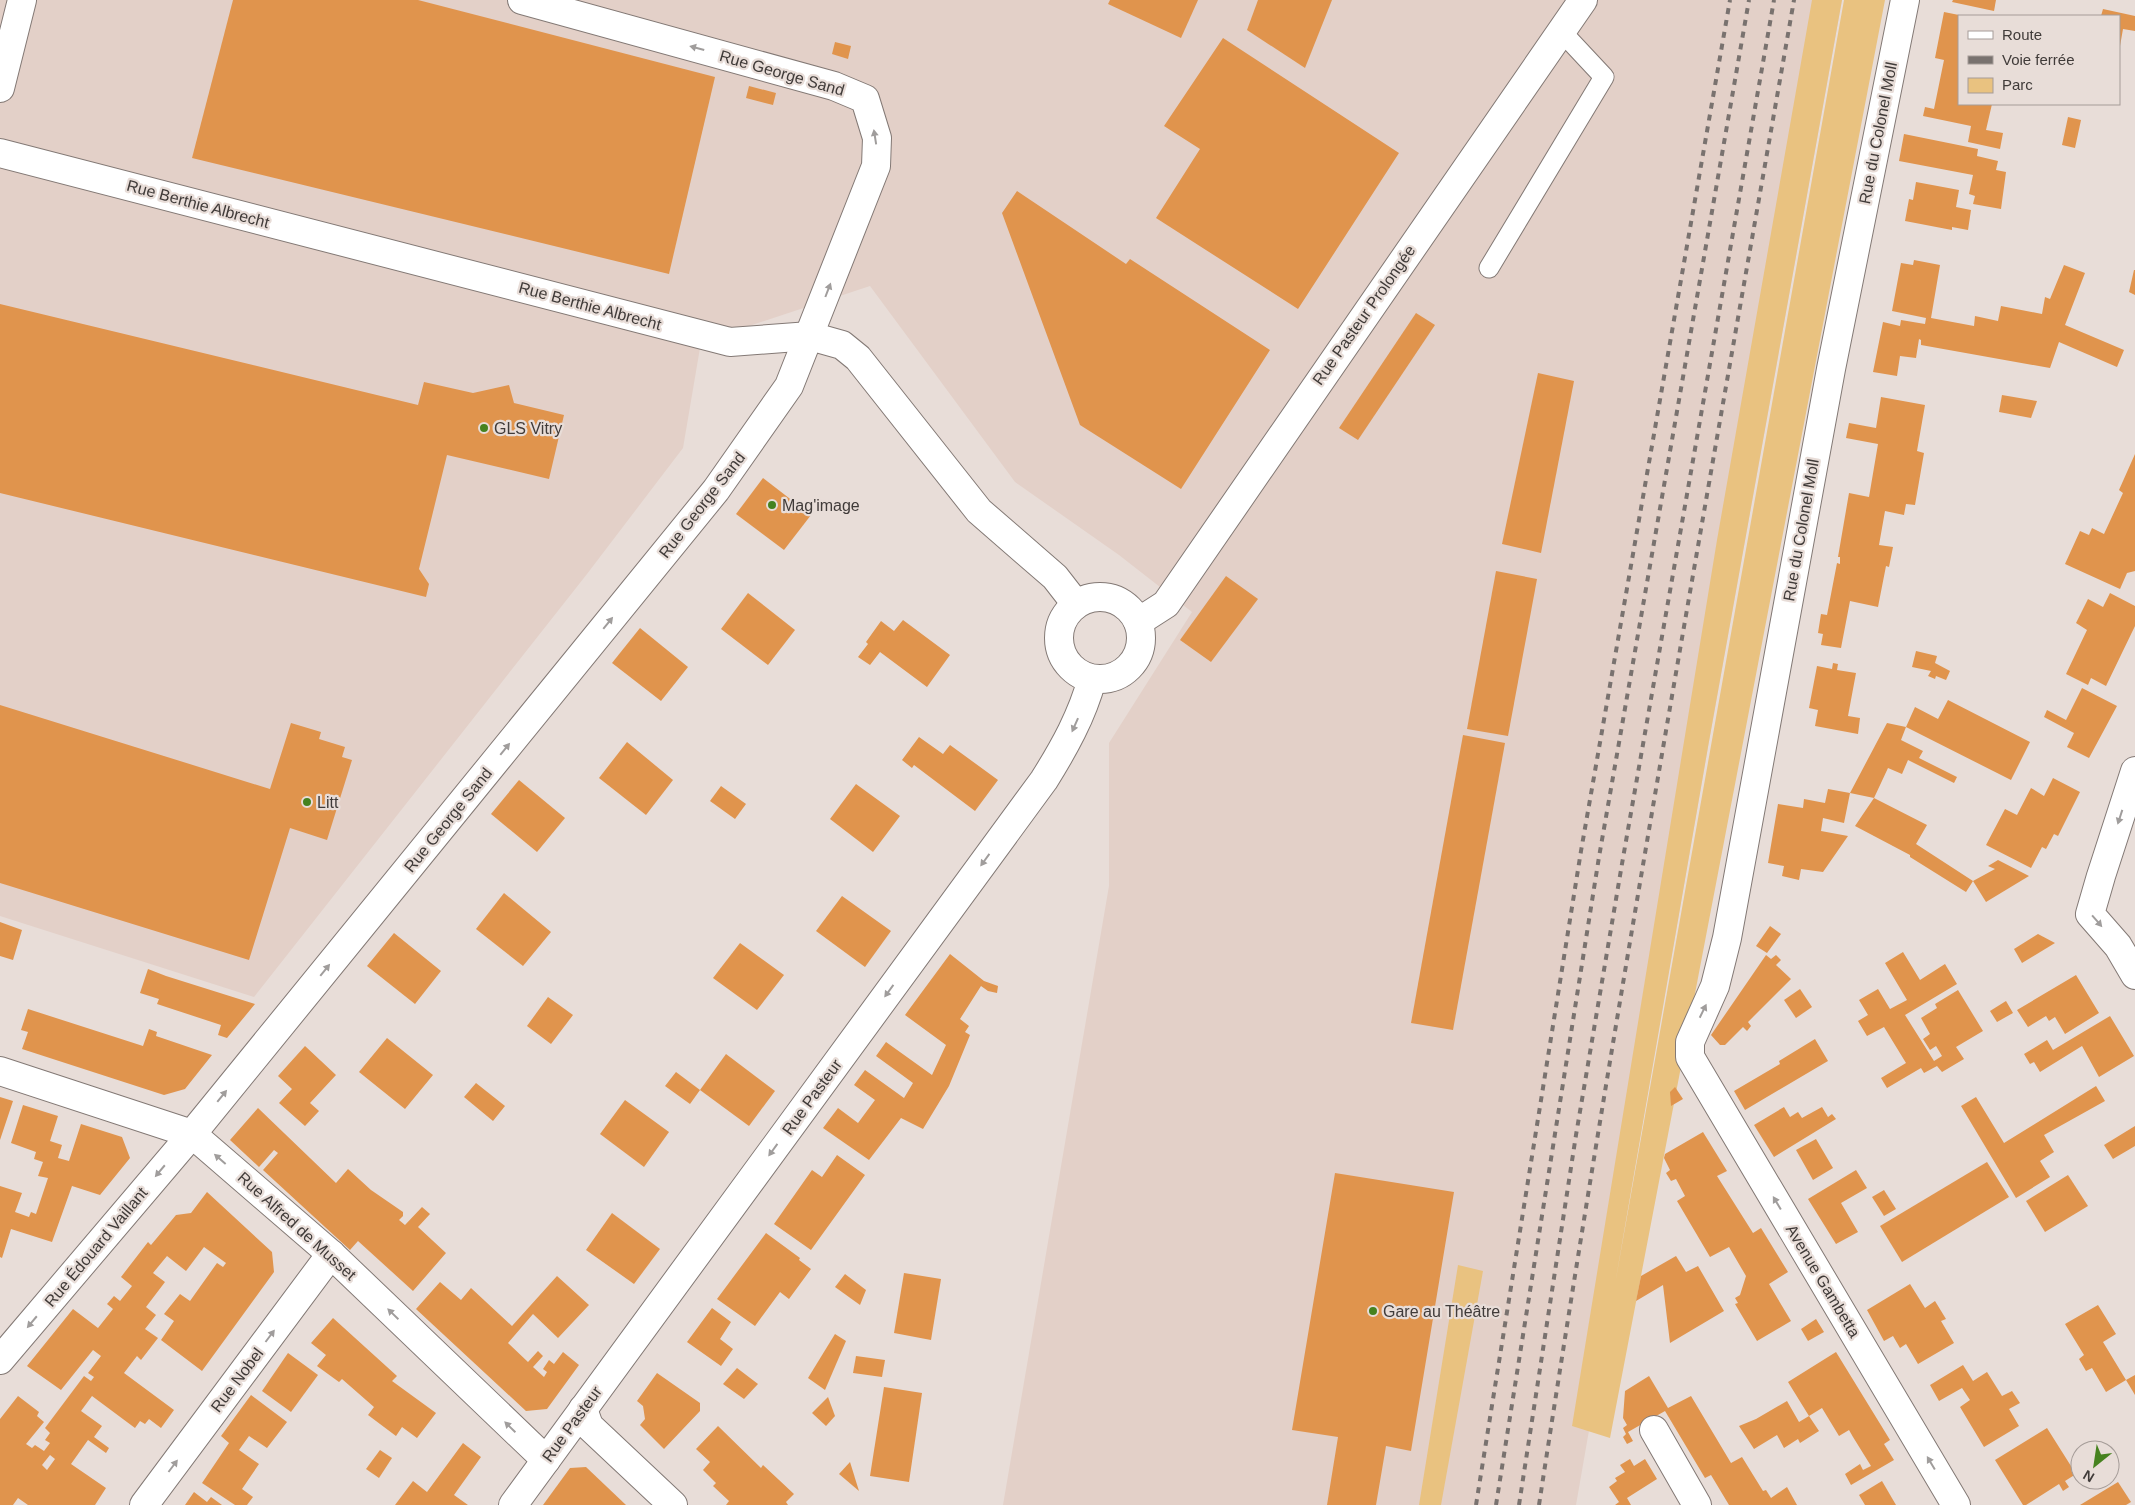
<svg xmlns="http://www.w3.org/2000/svg" width="2135" height="1505" viewBox="0 0 2135 1505" font-family="Arial,sans-serif">
<rect width="100%" height="100%" fill="#e8ddd8"/>
<!-- built -->
<path fill="#e3d0c8" d="M0 0H1842L1708 747 1576 1505H1003L1109 886V743L1192 612 1119 555 1015 482 870 286 701 342 683 448 587 574 254 997 0 916Z"/>
<!-- green -->
<g fill="#e9c280">
<path d="M1812 0H1842L1708 747 1615 1284 1844 0H1885L1610 1438 1572 1426 1717 540Z"/>
<path d="M1458 1265 1483 1271 1441 1505H1419Z"/>
</g>
<!-- building -->
<g fill="#e0944d" fill-rule="evenodd">
<path d="M233 0H418L715 77 669 274 192 158Z"/>
<path d="M1110 0H1198L1181 38 1108 4Z"/>
<path d="M1258 0H1332L1305 68 1247 30Z"/>
<path d="M1953 0H1996L1994 11 1952 2Z"/>
<path d="M2103 9 2135 16V31L2123 29 2120 46 2119 16H2101Z"/>
<path d="M1944 12 1959 15V104H1992L1986 130 2003 133 2000 149 1968 142 1971 126 1923 116 1925 107 1934 109 1944 60 1935 58Z"/>
<path d="M1223 38 1399 153 1298 309 1156 218 1200 149 1164 126Z"/>
<path d="M835 42 851 46 848 59 832 54Z"/>
<path d="M749 86 776 93 773 105 746 98Z"/>
<path d="M2068 117 2081 120 2075 148 2062 145Z"/>
<path d="M1904 134 1978 149 1977 156 1998 161 1996 170 2006 172 2001 209 1973 204 1975 196 1969 194 1973 175 1899 161Z"/>
<path d="M1916 182 1959 190 1956 207 1971 210 1968 230 1952 227V230L1905 221 1909 199 1913 200Z"/>
<path d="M1017 191 1126 264 1130 259 1270 350 1181 489 1080 425 1002 213Z"/>
<path d="M1914 260 1940 265 1931 318 1974 326 1975 316 1998 321 2001 306 2042 314 2045 297 2050 299 2064 265 2085 273 2065 325 2124 350 2117 367 2059 342 2050 368 1921 345V340L1919 339 1916 358 1900 356 1897 376 1873 372 1883 322 1900 326 1901 320 1925 324 1926 318 1892 311 1901 263 1913 265Z"/>
<path d="M2134 270H2135V295L2129 292Z"/>
<path d="M0 304 418 405 424 382 473 393 509 385 514 403 564 415 549 479 447 455 419 569 429 584 426 597 0 493Z"/>
<path d="M1416 313 1435 325 1358 440 1339 428Z"/>
<path d="M1538 373 1574 381 1541 553 1502 544Z"/>
<path d="M2002 395 2037 401 2031 418 1999 412Z"/>
<path d="M1881 397 1925 405 1917 451 1924 453 1915 505 1906 504 1904 515 1885 511 1879 545 1893 547 1889 567 1886 566 1878 607 1850 601 1841 648 1821 645 1823 634 1818 633 1821 614 1827 615 1837 563 1840 564V557H1838L1849 493 1869 497 1878 444 1846 438 1849 423 1876 428Z"/>
<path d="M2135 454V571L2127 573 2120 589 2065 564 2080 531 2089 535 2092 528 2104 534 2123 493 2119 490Z"/>
<path d="M763 478 811 515 784 550 736 514Z"/>
<path d="M1496 571 1537 579 1508 736 1467 729Z"/>
<path d="M1226 576 1258 599 1211 662 1180 640Z"/>
<path d="M748 593 795 630 768 665 721 629Z"/>
<path d="M2110 593 2135 606V626L2106 686 2091 678 2088 685 2066 674 2087 630 2076 623 2088 599 2103 607Z"/>
<path d="M903 620 950 655 927 687 880 652 870 665 858 657 868 644 866 642 881 621 894 631Z"/>
<path d="M640 628 688 667 661 701 612 663Z"/>
<path d="M1916 651 1937 656 1935 663 1950 671 1946 680 1936 676 1935 679 1928 676 1931 671 1912 667Z"/>
<path d="M1833 663 1838 664 1837 670 1856 673 1848 716 1860 718 1858 734 1815 726 1818 710 1809 708 1817 666 1832 669Z"/>
<path d="M2082 688 2117 706 2089 758 2067 747 2074 733 2044 717 2047 710 2066 720Z"/>
<path d="M1948 700 2030 742 2011 780 1906 727 1915 707 1938 719Z"/>
<path d="M0 705 270 789 291 723 321 732 319 739 345 747 342 757 352 760 327 840 290 828 249 960 0 883Z"/>
<path d="M1887 723 1906 727 1901 740 1923 751 1919 758 1957 777 1954 783 1908 760 1902 774 1888 768 1874 798 1927 825 1916 844 1973 881 1966 892 1910 857V855L1855 826 1874 798 1850 793Z"/>
<path d="M1463 735 1505 743 1453 1030 1411 1023Z"/>
<path d="M919 737 943 754 950 745 998 780 975 811 914 765 912 768 902 760Z"/>
<path d="M627 742 673 780 646 815 599 778Z"/>
<path d="M2053 778 2080 792 2058 836 2054 834 2046 849 2042 847 2031 868 1986 845 2005 809 2017 815 2031 788 2044 796Z"/>
<path d="M519 780 565 818 537 852 491 814Z"/>
<path d="M856 784 900 816 873 852 830 819Z"/>
<path d="M721 786 746 804 735 819 710 801Z"/>
<path d="M1828 789 1850 793 1844 823 1823 818 1821 831 1848 836 1823 872 1801 869 1799 880 1782 876 1784 866 1768 863 1778 804 1803 808 1804 799 1825 803Z"/>
<path d="M1998 860 2029 876 1986 902 1973 881 1995 869 1988 866Z"/>
<path d="M504 893 551 932 523 966 476 929Z"/>
<path d="M842 896 891 931 865 967 816 931Z"/>
<path d="M0 922 22 930 13 960 0 956Z"/>
<path d="M1770 926 1781 934 1767 953 1756 946Z"/>
<path d="M394 933 441 971 415 1004 367 966Z"/>
<path d="M2038 934 2055 943 2022 963 2014 949Z"/>
<path d="M740 943 784 975 757 1010 713 978Z"/>
<path d="M1903 952 1920 980 1945 964 1957 984 1905 1015 1934 1061 1942 1056 1936 1046 1930 1050 1923 1039 1930 1034 1921 1018 1937 1008 1935 1004 1958 990 1983 1031 1956 1047 1964 1059 1942 1072 1937 1066 1924 1073 1921 1068 1887 1088 1881 1078 1906 1063 1884 1027 1867 1036 1858 1021 1868 1015 1859 1000 1878 989 1890 1009 1907 1000 1885 963Z"/>
<path d="M950 954 984 981 998 986 997 993 988 991 981 986 960 1019 969 1026 965 1032 970 1035 949 1086 923 1129 901 1118 869 1160 823 1128 838 1108 858 1123 875 1100 854 1085 865 1070 904 1098 913 1083 876 1056 886 1042 932 1075 946 1045 905 1015Z"/>
<path d="M1766 955 1771 959 1776 955 1781 960 1776 965 1791 979 1748 1022 1751 1026 1747 1031 1743 1027 1725 1045H1720L1711 1035Z"/>
<path d="M148 969 166 976 255 1004 227 1038 218 1035 221 1025 157 1004 159 999 140 993Z"/>
<path d="M2076 975 2099 1013 2065 1034 2055 1017 2049 1021 2046 1016 2028 1027 2017 1010Z"/>
<path d="M1800 989 1812 1007 1796 1018 1784 1000Z"/>
<path d="M548 997 573 1015 551 1044 527 1026Z"/>
<path d="M2006 1001 2013 1013 1997 1022 1990 1011Z"/>
<path d="M28 1009 143 1046 149 1029 157 1032 156 1036 212 1055 185 1089 164 1095 22 1049 28 1032 21 1030Z"/>
<path d="M2110 1016 2134 1056 2099 1077 2082 1046 2040 1072 2034 1062 2030 1064 2024 1054 2047 1040 2053 1050Z"/>
<path d="M387 1038 433 1075 405 1109 359 1072Z"/>
<path d="M1815 1039 1828 1061 1745 1110 1734 1091 1780 1064 1779 1061Z"/>
<path d="M305 1046 336 1075 310 1103 319 1111 305 1126 279 1103 292 1089 278 1076Z"/>
<path d="M726 1054 775 1091 749 1126 700 1090Z"/>
<path d="M676 1072 700 1090 690 1104 665 1086Z"/>
<path d="M476 1083 505 1106 493 1121 464 1097Z"/>
<path d="M2096 1086 2105 1101 2044 1135 2054 1152 2040 1161 2050 1177 2016 1198 1961 1106 1976 1097 2004 1143Z"/>
<path d="M1675 1087 1683 1099 1671 1106 1670 1092Z"/>
<path d="M0 1097 13 1101 0 1140Z"/>
<path d="M625 1100 669 1132 644 1167 600 1134Z"/>
<path d="M23 1105 58 1116 50 1141 62 1145 58 1158 69 1161 81 1124 122 1137 130 1158 100 1195 72 1186 52 1242 11 1229 2 1258 0 1257V1186L22 1193 15 1212 29 1217 31 1212 36 1214 48 1178 38 1176 43 1162 34 1159 36 1152 11 1143Z"/>
<path d="M1784 1107 1790 1117 1798 1112 1802 1118 1822 1107 1828 1117 1832 1114 1836 1119 1774 1157 1754 1125Z"/>
<path d="M258 1108 336 1183 348 1169 371 1190 403 1212V1216L399 1220 405 1225 422 1207 430 1214 418 1227 446 1253 413 1291 358 1241 350 1250 263 1170 278 1153 274 1150 259 1167 230 1140Z"/>
<path d="M2135 1126V1146L2113 1159 2104 1145Z"/>
<path d="M1703 1132 1727 1171 1717 1176 1753 1233 1761 1228 1788 1272 1769 1284 1791 1321 1757 1341 1735 1304 1738 1303 1735 1298 1740 1295 1746 1276 1729 1247 1710 1257 1677 1201 1685 1196 1676 1179 1671 1181 1666 1173 1670 1170 1664 1158 1665 1154Z"/>
<path d="M1816 1139 1833 1168 1813 1180 1796 1150Z"/>
<path d="M837 1155 865 1175 811 1250 774 1224 812 1170 822 1177Z"/>
<path d="M1987 1162 2009 1197 1902 1262 1880 1226Z"/>
<path d="M1856 1170 1867 1188 1841 1203 1858 1232 1836 1244 1808 1199Z"/>
<path d="M1335 1173 1454 1192 1411 1451 1386 1446 1376 1505H1327L1338 1437 1292 1430Z"/>
<path d="M2068 1175 2088 1206 2045 1232 2026 1201Z"/>
<path d="M1884 1190 1896 1209 1884 1216 1872 1197Z"/>
<path d="M207 1192 272 1252 274 1272 202 1371 161 1340 174 1321 164 1314 180 1294 190 1301 217 1263 223 1267 226 1263 204 1247 186 1271 167 1256 153 1273 165 1282 146 1307 156 1315 145 1329 158 1338 141 1360 137 1356 124 1373 174 1410 161 1428 149 1419 145 1424 140 1421 135 1428 92 1396 81 1411 102 1426 94 1437 109 1448 106 1453 88 1440 71 1464 106 1488 95 1505H28L18 1498 13 1505H0V1419L18 1396 39 1412 37 1416 44 1422 26 1444 32 1448 35 1445 44 1451 50 1443 45 1440 50 1433 45 1428 84 1376 91 1381 94 1377 88 1373 101 1356 93 1350 61 1390 27 1366 73 1309 98 1328 113 1309 107 1304 114 1296 120 1301 132 1286 121 1277 131 1264 148 1242 151 1245 176 1215 191 1213ZM50 1455 55 1459 47 1470 42 1465Z"/>
<path d="M612 1213 660 1249 634 1284 586 1250Z"/>
<path d="M766 1233 800 1258 799 1260 811 1269 789 1299 780 1292 755 1326 717 1299Z"/>
<path d="M1676 1256 1686 1272 1698 1266 1724 1311 1670 1343 1663 1285 1636 1301 1641 1276Z"/>
<path d="M904 1273 941 1279 931 1340 894 1333Z"/>
<path d="M845 1274 866 1290 860 1305 835 1287Z"/>
<path d="M557 1276 589 1305 558 1338 533 1314 508 1343 528 1362 538 1351 543 1356 533 1367 544 1377 547 1372 543 1369 549 1360 554 1364 563 1352 579 1365 547 1409 526 1411 416 1309 440 1282 461 1300 471 1288 512 1326Z"/>
<path d="M1910 1284 1925 1308 1935 1301 1946 1319 1941 1321 1954 1343 1918 1364 1906 1344 1900 1348 1893 1336 1884 1341 1867 1310Z"/>
<path d="M2098 1305 2116 1334 2103 1342 2126 1380 2106 1392 2092 1368 2086 1371 2079 1359 2084 1355 2065 1324Z"/>
<path d="M712 1308 731 1322 720 1339 733 1349 721 1366 687 1342Z"/>
<path d="M333 1318 397 1376 392 1381 436 1413 417 1438 402 1427 396 1436 368 1415 374 1407 342 1379 339 1382 317 1366 326 1355 311 1343Z"/>
<path d="M1816 1319 1824 1332 1808 1341 1801 1329Z"/>
<path d="M835 1334 846 1341 825 1390 808 1378Z"/>
<path d="M1836 1352 1890 1440 1884 1444 1894 1460 1851 1485 1845 1474 1860 1464 1863 1470 1871 1466 1853 1437 1849 1430 1839 1436 1822 1408 1809 1416 1788 1382Z"/>
<path d="M288 1353 318 1375 291 1412 262 1391Z"/>
<path d="M856 1356 885 1360 882 1377 853 1373Z"/>
<path d="M1963 1365 1973 1381 1987 1372 2002 1396 2012 1391 2020 1403 2009 1409 2019 1426 1984 1447 1960 1407 1970 1400 1962 1388 1939 1401 1930 1385Z"/>
<path d="M737 1368 758 1384 744 1399 723 1384Z"/>
<path d="M657 1373 700 1403V1411L664 1449 640 1425 645 1419 643 1406 637 1401Z"/>
<path d="M2135 1375V1395L2126 1380Z"/>
<path d="M1649 1376 1668 1408 1691 1396 1731 1463 1742 1457 1763 1491 1766 1490 1771 1498 1787 1487 1797 1505H1729L1711 1475 1705 1478 1665 1411 1628 1432 1633 1441 1627 1444 1623 1437 1626 1434 1623 1428 1627 1425 1623 1418 1625 1391Z"/>
<path d="M884 1387 922 1393 909 1482 870 1476Z"/>
<path d="M251 1395 287 1422 267 1448 249 1436 239 1450 259 1464 242 1489 253 1497 247 1505H235L202 1483 229 1443 221 1436Z"/>
<path d="M828 1397 835 1416 826 1426 812 1413Z"/>
<path d="M1787 1401 1799 1422 1809 1416 1819 1431 1800 1443 1798 1439 1784 1448 1777 1435 1754 1449 1739 1426 1756 1419Z"/>
<path d="M718 1426 761 1468 763 1465 794 1494 786 1502 788 1505H726L729 1501 713 1486 716 1483 703 1470 710 1462 696 1449Z"/>
<path d="M2047 1428 2076 1474 2065 1481 2069 1487 2063 1491 2059 1484 2026 1505H2023L1995 1460Z"/>
<path d="M463 1443 481 1457 454 1495 468 1505H395L413 1481 427 1492Z"/>
<path d="M380 1450 392 1458 379 1478 366 1469Z"/>
<path d="M1630 1459 1634 1466 1645 1459 1657 1479 1627 1498 1631 1505H1615L1619 1502 1609 1487 1617 1481 1615 1478 1625 1472 1620 1465Z"/>
<path d="M850 1462 859 1491 839 1474Z"/>
<path d="M586 1467 626 1505H543L570 1468Z"/>
<path d="M1882 1481 1896 1505H1865L1859 1495Z"/>
<path d="M2118 1482 2131 1502 2126 1505H2080Z"/>
<path d="M194 1492 207 1502 211 1497 222 1505H185Z"/>
</g>
<g fill="none" stroke-linecap="round" stroke-linejoin="round">
<defs>
<path id="service" d="M1489 268 1604 77 1561 31"/>
<g id="minor">
<path d="M1905 0 1831 369 1727 938 1715 986 1690 1042V1057L1956 1505"/>
<path d="M0 88 22 0"/>
<path d="M0 153 730 342 810 336 842 345 858 358 979 511 1055 577 1076 604"/>
<circle cx="1100" cy="638" r="41"/>
<path d="M1138 622 1166 604 1583 0"/>
<path d="M2135 771 2101 876 2090 914 2118 946 2135 975"/>
<path d="M0 1071 192 1134 331 1254 546 1460"/>
<path d="M0 1360 192 1134 716 490 789 386 876 166 877 138 865 99 834 86 522 0"/>
<path d="M583 1409 589 1426 673 1505"/>
<path d="M1654 1430 1697 1505"/>
<path d="M144 1505 331 1254"/>
<path d="M513 1505 1044 780C1064 748 1082 716 1092 679"/>
</g>
</defs>
<!-- service casing -->
<use href="#service" stroke="#837975" stroke-width="21"/>
<!-- minor casing -->
<use href="#minor" stroke="#837975" stroke-width="30"/>
<!-- service -->
<use href="#service" stroke="#fff" stroke-width="19"/>
<!-- minor -->
<use href="#minor" stroke="#fff" stroke-width="28"/>
<!-- rail -->
<g stroke="#79726f" stroke-width="4" stroke-dasharray="6 6" stroke-linecap="butt">
<path d="M1476 1505 1581 851 1730 0"/>
<path d="M1496 1505 1599 857 1749 0"/>
<path d="M1519 1505 1576 1135 1623 858 1774 0"/>
<path d="M1539 1505C1616 1002 1706 501 1794 0"/>
</g>
</g>
<!-- one-way arrows -->
<defs><path id="oneway-solid" d="M-6-.8H1V-3.2L6.5 0L1 3.2V.8H-6Z" transform="scale(1.25)"/></defs>
<g fill="#a09d9c">
<use href="#oneway-solid" transform="translate(697 48) rotate(-165)"/>
<use href="#oneway-solid" transform="translate(875 137) rotate(-99)"/>
<use href="#oneway-solid" transform="translate(828 290) rotate(-69)"/>
<use href="#oneway-solid" transform="translate(608 623) rotate(-51)"/>
<use href="#oneway-solid" transform="translate(1075 725) rotate(114)"/>
<use href="#oneway-solid" transform="translate(505 749) rotate(-51)"/>
<use href="#oneway-solid" transform="translate(2120 817) rotate(108)"/>
<use href="#oneway-solid" transform="translate(985 860) rotate(126)"/>
<use href="#oneway-solid" transform="translate(2097 921) rotate(49)"/>
<use href="#oneway-solid" transform="translate(325 970) rotate(-51)"/>
<use href="#oneway-solid" transform="translate(889 991) rotate(126)"/>
<use href="#oneway-solid" transform="translate(1703 1011) rotate(-64)"/>
<use href="#oneway-solid" transform="translate(222 1096) rotate(-51)"/>
<use href="#oneway-solid" transform="translate(773 1150) rotate(126)"/>
<use href="#oneway-solid" transform="translate(220 1159) rotate(-139)"/>
<use href="#oneway-solid" transform="translate(160 1171) rotate(130)"/>
<use href="#oneway-solid" transform="translate(1777 1203) rotate(-121)"/>
<use href="#oneway-solid" transform="translate(393 1314) rotate(-136)"/>
<use href="#oneway-solid" transform="translate(32 1322) rotate(130)"/>
<use href="#oneway-solid" transform="translate(270 1336) rotate(-53)"/>
<use href="#oneway-solid" transform="translate(510 1427) rotate(-136)"/>
<use href="#oneway-solid" transform="translate(1931 1463) rotate(-121)"/>
<use href="#oneway-solid" transform="translate(173 1466) rotate(-53)"/>
</g>
<!-- markers -->
<g fill="#46821f" stroke="#e8ddd8" stroke-width="2">
<circle cx="484" cy="428" r="5"/>
<circle cx="772" cy="505" r="5"/>
<circle cx="307" cy="802" r="5"/>
<circle cx="1373" cy="1311" r="5"/>
</g>
<g text-anchor="middle" dominant-baseline="central" stroke-width="4.5" stroke-linejoin="round" paint-order="stroke">
<!-- street labels -->
<g font-size="16" fill="#403b39" stroke="#e8ddd8">
<text transform="translate(782 73) rotate(16)">Rue George Sand</text>
<text transform="translate(1878 133) rotate(-79)">Rue du Colonel Moll</text>
<text transform="translate(198 204) rotate(15)">Rue Berthie Albrecht</text>
<text transform="translate(590 306) rotate(15)">Rue Berthie Albrecht</text>
<text transform="translate(1364 315) rotate(-55)">Rue Pasteur Prolongée</text>
<text transform="translate(702 505) rotate(-52)">Rue George Sand</text>
<text transform="translate(1801 530) rotate(-80)">Rue du Colonel Moll</text>
<text transform="translate(448 820) rotate(-51)">Rue George Sand</text>
<text transform="translate(812 1097) rotate(-54)">Rue Pasteur</text>
<text transform="translate(297 1226) rotate(42)">Rue Alfred de Musset</text>
<text transform="translate(96 1247) rotate(-50)">Rue Édouard Vaillant</text>
<text transform="translate(1823 1281) rotate(59)">Avenue Gambetta</text>
<text transform="translate(237 1380) rotate(-53)">Rue Nobel</text>
<text transform="translate(572 1424) rotate(-54)">Rue Pasteur</text>
</g>
<!-- poi labels -->
<g font-size="16" fill="#403b39" stroke="#e8ddd8" text-anchor="start">
<text x="494" y="428">GLS Vitry</text>
<text x="782" y="505">Mag'image</text>
<text x="317" y="802">Litt</text>
<text x="1383" y="1311">Gare au Théâtre</text>
</g>
</g>
<!-- legend -->
<rect x="1958" y="15" width="162" height="90" fill="#e8ddd8" stroke="#a59c98"/>
<rect x="1968" y="31" width="25" height="8" fill="#ffffff" stroke="#a59c98"/>
<text x="2002" y="40" font-size="15" fill="#403b39">Route</text>
<rect x="1968" y="56" width="25" height="8" fill="#79726f" stroke="#a59c98"/>
<text x="2002" y="65" font-size="15" fill="#403b39">Voie ferrée</text>
<rect x="1968" y="78" width="25" height="15" fill="#e9c280" stroke="#a59c98"/>
<text x="2002" y="90" font-size="15" fill="#403b39">Parc</text>
<!-- north arrow -->
<g transform="translate(2095 1465) rotate(210)"><circle r="24" fill="#e8ddd8" stroke="#a59c98"/>
<path d="M0-4L9 19L0 12L-9 19Z" fill="#46821f"/>
<text y="-8" font-size="14" font-weight="bold" text-anchor="middle" fill="#403b39">N</text>
</g>
</svg>
